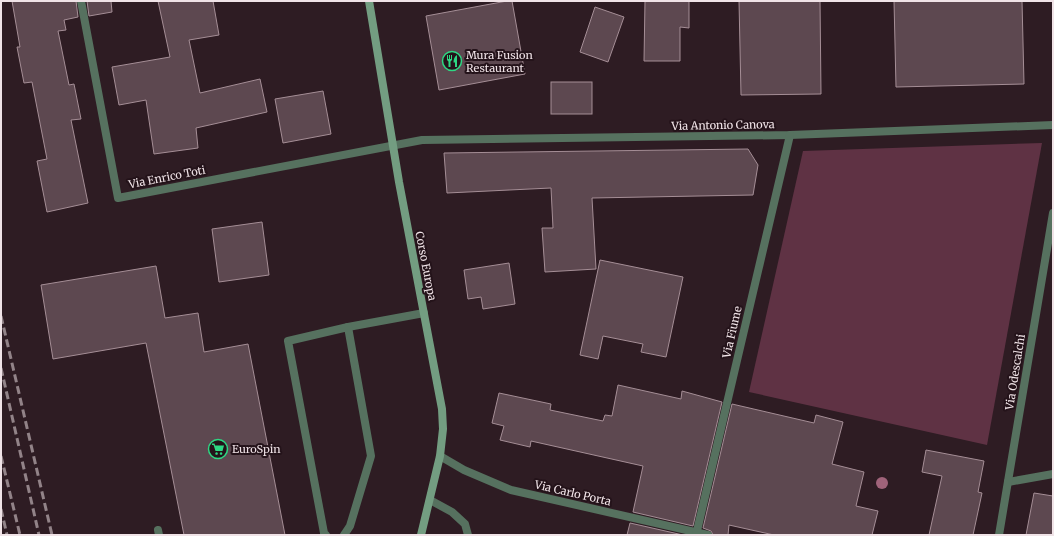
<svg xmlns="http://www.w3.org/2000/svg" width="1054" height="536" viewBox="0 0 1054 536" font-family="Merriweather,serif">
<rect width="100%" height="100%" fill="#2e1c23"/>
<!-- green -->
<path fill="#5f3244" d="M1042 143 987 445 749 392 803 151Z"/>
<!-- building -->
<g fill="#5d4850" stroke="#a58e96">
<path d="M12 1H76L78 17 64 20 66 30 58 31 69 85 74 84 81 119 71 120 88 203 47 212 37 161 47 159 32 82 24 83 17 47H20Z"/>
<path d="M87 1H111L112 12 89 16Z"/>
<path d="M158 1H213L219 35 189 40 200 93 260 79 267 112 196 128 198 148 154 154 146 100 119 105 112 67 170 57Z"/>
<path d="M507 1H512L525 74 439 90 426 16Z"/>
<path d="M645 1H689V28L680 27V61H644Z"/>
<path d="M739 1H820L821 94 741 95Z"/>
<path d="M894 1H1022L1024 84 896 87Z"/>
<path d="M595 7 624 17 608 62 580 52Z"/>
<rect x="551" y="82" width="41" height="32"/>
<path d="M323 91 331 134 283 143 275 99Z"/>
<path d="M748 149 758 165 753 195 592 198 596 269 545 272 542 228H553L551 188 447 193 444 153Z"/>
<path d="M262 222 269 275 219 282 212 229Z"/>
<path d="M600 260 683 277 666 357 641 352 643 344 603 336 598 359 580 355Z"/>
<path d="M509 263 515 304 483 309 481 297 468 299 464 270Z"/>
<path d="M156 266 165 318 198 313 204 352 248 344 285 535H184L146 343 53 359 41 285Z"/>
<path d="M618 385 681 399 682 391 722 402 693 526 633 512 643 466 531 441 530 447 500 440 504 426 492 423 499 393 551 404 550 410 603 421 605 415 612 416Z"/>
<path d="M732 404 814 423 816 415 843 422 832 464 864 472 856 506 878 511 872 535H774L729 525 728 535H713L711 531 703 528Z"/>
<path d="M926 450 984 461 978 492 982 493 973 535H929L942 476 922 472Z"/>
<path d="M1034 493 1053 496V535H1026Z"/>
<path d="M630 523 683 535H627Z"/>
</g>
<g fill="none" stroke-linecap="round" stroke-linejoin="round">
<!-- lane -->
<g stroke="#56715f" stroke-width="8">
<path d="M348 327 424 313"/>
<path d="M158 530 159 535"/>
<path d="M326 535 324 533 288 341 348 327 371 456 350 526 344 535"/>
</g>
<!-- street -->
<g stroke="#56715f" stroke-width="8">
<path d="M81 1 118 198 422 140 790 135 1053 125"/>
<path d="M440 456 464 470 511 490 708 535"/>
<path d="M1008 482 1053 474"/>
<path d="M430 500 452 512 465 524 468 535"/>
<path d="M696 535 790 135"/>
<path d="M999 535 1053 213"/>
</g>
<!-- secondary -->
<path stroke="#739d81" stroke-width="8" d="M369 1 399 182 442 409 443 429 440 456 421 535"/>
<!-- rail -->
<g stroke="#928388" stroke-width="3" stroke-dasharray="8 4" stroke-linecap="butt">
<path d="M1 316 52 535"/>
<path d="M1 368 39 535"/>
<path d="M1 456 20 535"/>
<path d="M1 509 7 535"/>
</g>
</g>
<!-- trees -->
<circle fill="#a0637a" cx="882" cy="483" r="6"/>
<!-- icons -->
<defs>
<symbol id="restaurant-ring" viewBox="-11 -11 22 22"><circle r="9.5" fill="#24131a" stroke="#2dd883" stroke-width="1.5"/><path d="M-5-6h1v4h1v-4h1v4h1v-4h1v5L-1.5 .5V6h-2V.5L-5-1ZM5-6V6H3V1.5H1.5Q1.5-4 5-6Z" fill="#2dd883"/></symbol>
<symbol id="supermarket-ring" viewBox="-11 -11 22 22"><circle r="9.5" fill="#24131a" stroke="#2dd883" stroke-width="1.5"/><path d="M-6-5.5h2.5l.6 2H6L4.5 2H-2.5L-4.4-4H-6ZM-1.5 3.2a1.3 1.3 0 1 0 .1 0ZM3 3.2a1.3 1.3 0 1 0 .1 0Z" fill="#2dd883"/></symbol>
</defs>
<g fill-rule="evenodd">
<use href="#restaurant-ring" x="441" y="50" width="22" height="22"/>
<use href="#supermarket-ring" x="207" y="438" width="22" height="22"/>
</g>
<g text-anchor="middle" dominant-baseline="central" stroke-width="4" stroke-linejoin="round" paint-order="stroke">
<!-- poi labels -->
<g font-size="11" fill="#f0e3e7" stroke="#24131a" text-anchor="start">
<text x="466" y="55">Mura Fusion<tspan x="466" dy="13">Restaurant</tspan></text>
<text x="232" y="449">EuroSpin</text>
</g>
<!-- street labels -->
<g font-size="11" fill="#f0e3e7" stroke="#24131a">
<text transform="translate(723 125) rotate(-1)">Via Antonio Canova</text>
<text transform="translate(167 177) rotate(-11)">Via Enrico Toti</text>
<text transform="translate(426 266) rotate(79)">Corso Europa</text>
<text transform="translate(732 332) rotate(-77)">Via Fiume</text>
<text transform="translate(1015 372) rotate(-81)">Via Odescalchi</text>
<text transform="translate(573 493) rotate(13)">Via Carlo Porta</text>
</g>
</g>
<!-- border -->
<rect width="1054" height="536" fill="none" stroke="#f0e3e7" stroke-width="4"/>
</svg>
